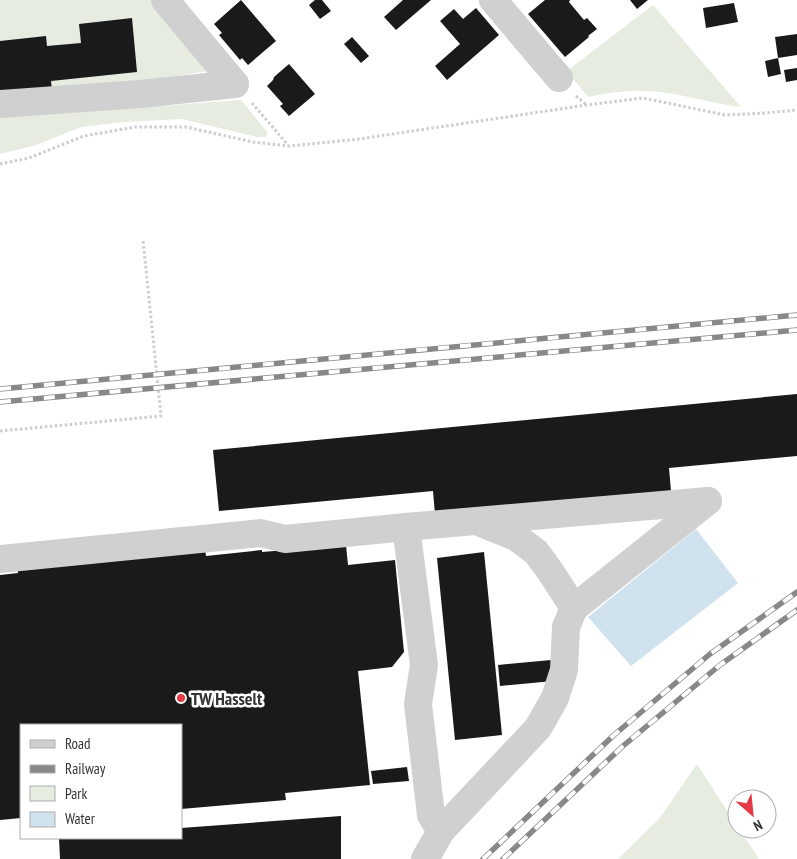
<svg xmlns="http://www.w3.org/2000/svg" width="797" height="859" viewBox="0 0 797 859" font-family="'PT Sans Narrow',sans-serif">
<rect width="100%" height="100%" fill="#fff"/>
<!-- green -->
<g fill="#e6ecdf">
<path d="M0 0H154L214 70 157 79 160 106 241 100 268 133 265 137H257L182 119 123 122 81 127 36 145 0 154Z"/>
<path d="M653 5 741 107C709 103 678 92 645 91 626 90 607 93 588 97L567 71Z"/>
<path d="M697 764 737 826V829H739L759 859H618L660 818Z"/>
</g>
<!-- water -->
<path fill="#cfe2ee" d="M696 529 738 583 631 666 588 617Z"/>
<!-- building -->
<g fill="#1a1a1a">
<path d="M241 0 276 41 248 65 242 58 240 60 219 35 222 33 214 24Z"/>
<path d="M315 0H322L331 11 320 19 309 5Z"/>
<path d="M403 0H431L396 30 384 17Z"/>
<path d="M545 0H570L569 2 584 20 587 18 597 29 588 36 589 37 565 57 528 14Z"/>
<path d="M630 0H648L637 9Z"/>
<path d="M734 3 738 22 706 28 703 8Z"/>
<path d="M476 8 499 35 447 80 435 66 460 44 440 21 454 9 463 19Z"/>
<path d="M132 18 137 72 51 81 52 90 0 95V41L46 36 47 46 81 43 79 24Z"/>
<path d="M797 34V55L778 58 775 37Z"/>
<path d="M352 37 369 56 361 63 344 44Z"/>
<path d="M778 58 781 74 768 77 765 61Z"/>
<path d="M289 64 315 94 289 116 280 106 283 104 267 86 273 80 274 77Z"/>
<path d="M797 68V80L786 82 784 70Z"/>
<path d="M797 394V456L669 468 671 491 435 514 433 491 219 511 213 450Z"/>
<path d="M346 545 348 565 395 560 404 652 392 667 358 671 370 785 285 793 286 800 181 809V725H21V818L0 820V575L18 573 17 566 205 548 206 556 262 550V552Z"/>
<path d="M484 552 502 735 455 740 437 558Z"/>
<path d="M551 660 553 681 500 686 498 665Z"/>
<path d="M407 767 409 781 373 784 371 771Z"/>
<path d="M341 816V859H60L59 838H181V828Z"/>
</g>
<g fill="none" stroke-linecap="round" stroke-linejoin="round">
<!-- path -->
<g stroke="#cdcdcd" stroke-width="3" stroke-dasharray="2.5 2.5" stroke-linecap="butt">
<path d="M576 96 587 105"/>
<path d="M252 103 288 145"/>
<path d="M0 164 29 158 84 136 135 127H186L253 142 289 146 359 139 587 105 643 98 725 115 765 113 797 110"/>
<path d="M0 431 161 416 143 240"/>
</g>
<!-- minor -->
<g stroke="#d0d0d0" stroke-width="28">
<path d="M165 0 235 84"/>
<path d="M493 0 559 78"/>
<path d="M0 104 140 94 235 84"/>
<path d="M481 523 516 537 536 552 550 571 574 608"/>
<path d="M406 527 424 665 418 704 431 815 441 831"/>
<path d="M0 559 261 533 285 539 406 527 708 501"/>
<path d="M425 859 441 831 538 728 555 698 564 670 566 627 574 608 708 501"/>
</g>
<defs>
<g id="rail">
<path d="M0 389 797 315"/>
<path d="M0 402 797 330"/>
<path d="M483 859 614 735 710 654 797 592"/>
<path d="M503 859 623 746 720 665 797 610"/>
</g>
</defs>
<!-- rail casing -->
<use href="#rail" stroke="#888" stroke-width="5.5"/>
<!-- rail -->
<use href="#rail" stroke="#fff" stroke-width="4" stroke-dasharray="11" stroke-linecap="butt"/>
</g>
<!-- markers -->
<circle fill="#e63946" stroke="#fff" stroke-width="2" cx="181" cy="698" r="5"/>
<g text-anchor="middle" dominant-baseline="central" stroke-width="5" stroke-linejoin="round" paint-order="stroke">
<!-- poi labels -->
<g font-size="18" font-weight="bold" fill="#333" stroke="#fff" text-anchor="start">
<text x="191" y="698">TW Hasselt</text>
</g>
</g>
<!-- legend -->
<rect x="20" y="724" width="162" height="115" fill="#ffffff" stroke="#adadad"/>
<rect x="30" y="740" width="25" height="8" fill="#d0d0d0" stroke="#adadad"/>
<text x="65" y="749" font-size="15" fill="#333333">Road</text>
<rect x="30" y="765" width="25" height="8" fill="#888888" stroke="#adadad"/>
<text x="65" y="774" font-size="15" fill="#333333">Railway</text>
<rect x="30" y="786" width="25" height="15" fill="#e6ecdf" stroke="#adadad"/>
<text x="65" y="799" font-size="15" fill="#333333">Park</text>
<rect x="30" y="812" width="25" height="15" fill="#cfe2ee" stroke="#adadad"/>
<text x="65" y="824" font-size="15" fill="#333333">Water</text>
<!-- north arrow -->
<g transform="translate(752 814) rotate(153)"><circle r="24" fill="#ffffff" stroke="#adadad"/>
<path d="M0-4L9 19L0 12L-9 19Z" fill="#e63946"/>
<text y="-8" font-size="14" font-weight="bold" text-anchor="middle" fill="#333333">N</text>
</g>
</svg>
